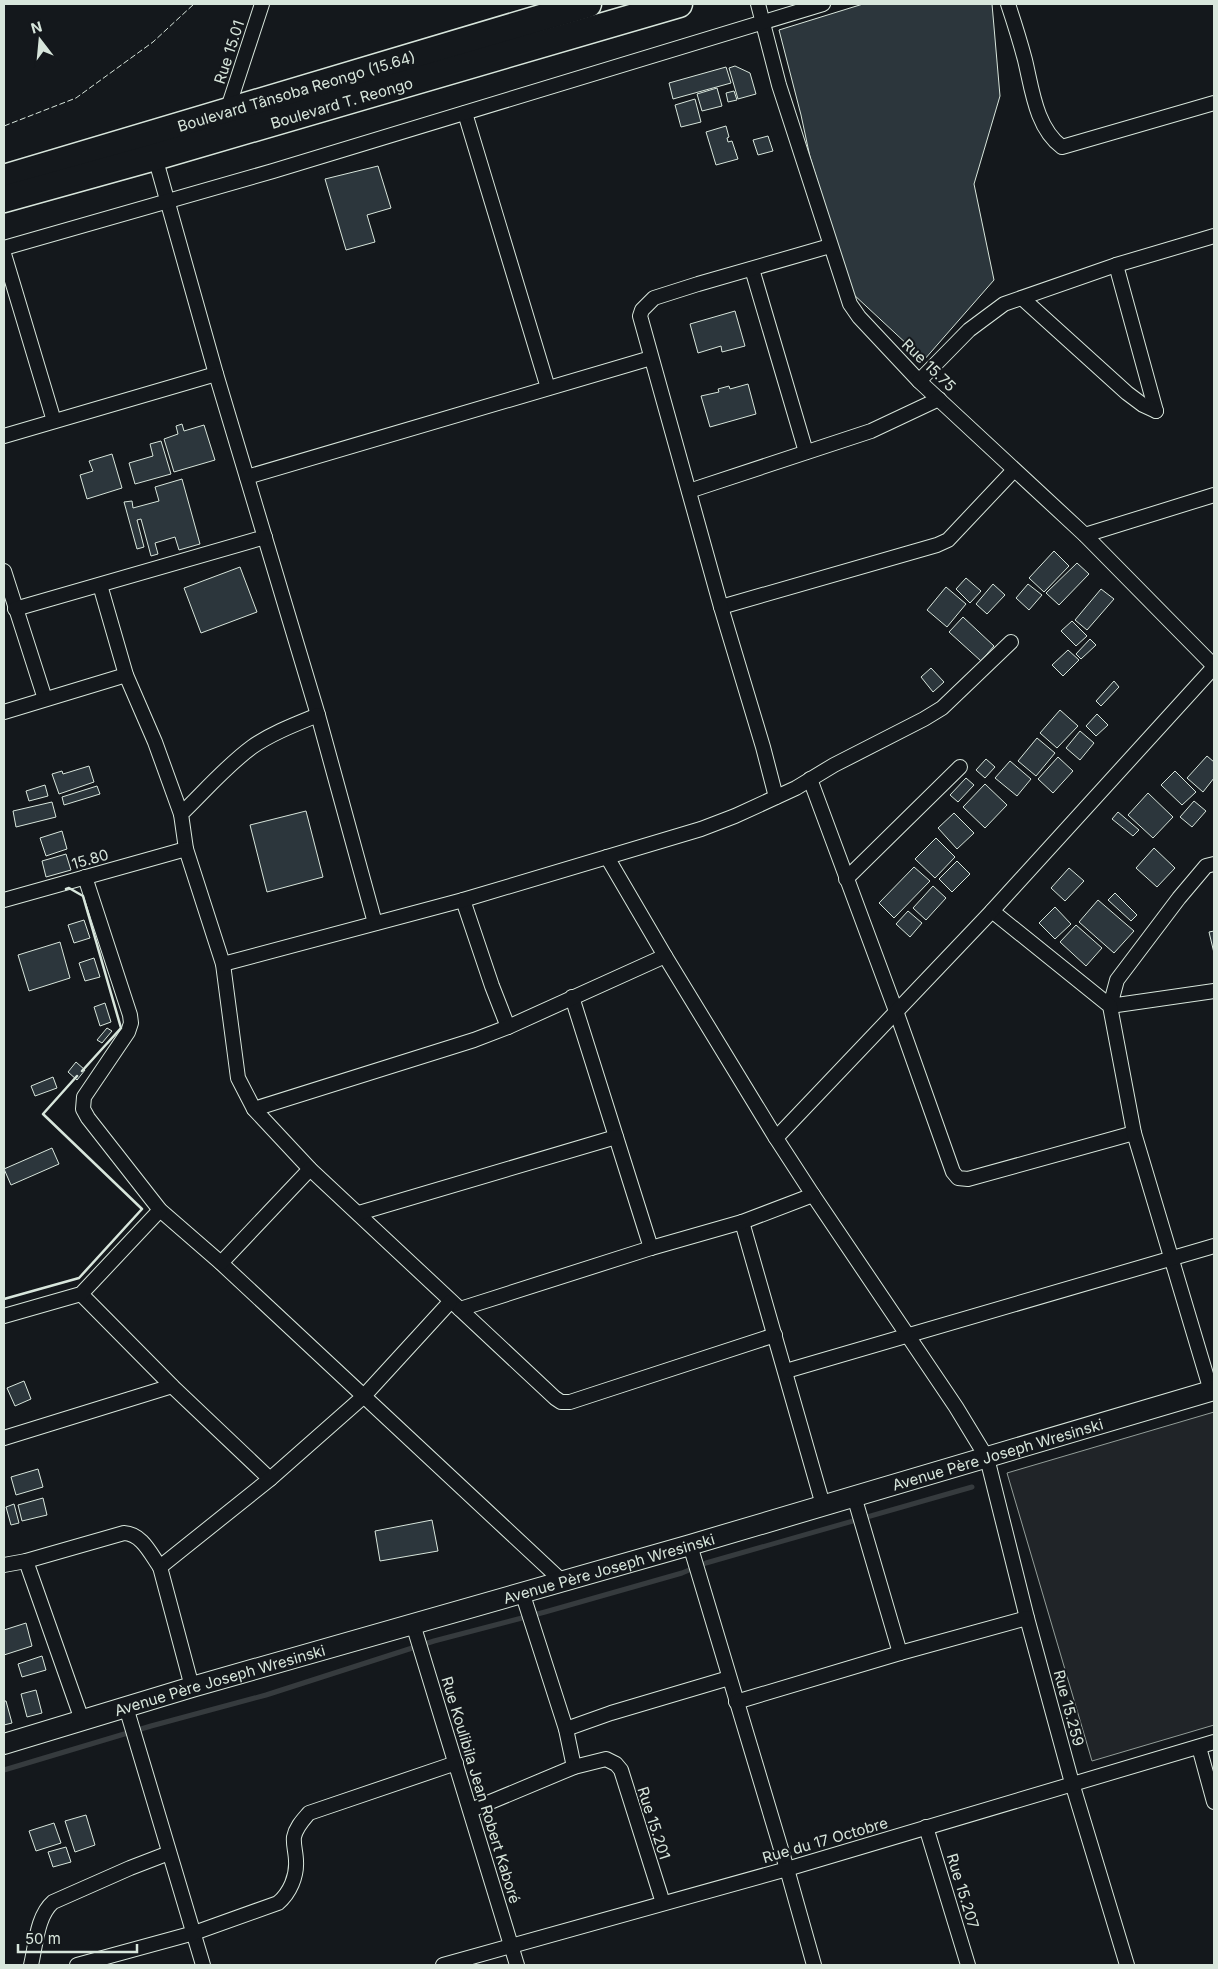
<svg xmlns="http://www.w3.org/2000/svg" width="1218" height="1969" viewBox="0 0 1218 1969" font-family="Inter,sans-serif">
<rect width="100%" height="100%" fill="#14181c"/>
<!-- green -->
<path fill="#202428" stroke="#939e99" d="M1214 1412V1725L1092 1761 1007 1473Z"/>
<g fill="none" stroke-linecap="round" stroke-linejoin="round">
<!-- stream -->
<path stroke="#363b3e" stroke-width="5" d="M4 1770 151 1726 266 1695 434 1641 545 1612 682 1573 706 1563 972 1487"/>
</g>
<!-- building -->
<g fill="#2c363c" stroke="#d8e6dc">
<path d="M863 4H992L1000 96 974 184 994 280 924 360 852 293 810 157 801 115 779 30Z"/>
<path d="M735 66 750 73 756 94 738 99 729 68Z"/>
<path d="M726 67 731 83 673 99 669 83Z"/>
<path d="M717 88 722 106 702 111 697 94Z"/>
<path d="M734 91 737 100 728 102 726 93Z"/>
<path d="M695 99 701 122 681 127 675 105Z"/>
<path d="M726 126 729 137 727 138 728 142 732 141 738 159 716 165 706 132Z"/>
<path d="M768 136 773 151 758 155 753 140Z"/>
<path d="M378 166 391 208 367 215 375 242 346 250 325 179Z"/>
<path d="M735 311 745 346 722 352 721 346 698 353 690 324Z"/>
<path d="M748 384 756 414 710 427 701 396 719 392 718 389 729 386 730 389Z"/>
<path d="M182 424 184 431 204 425 215 460 174 472 164 439 178 434 176 426Z"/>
<path d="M161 441 171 474 135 484 129 463 153 456 150 444Z"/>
<path d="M112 454 122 488 87 499 80 475 93 471 89 461Z"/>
<path d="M182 479 200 544 179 550 175 537 155 543 158 554 151 556 141 519 137 520 144 547 137 549 124 502 132 501 133 508 159 501 155 487Z"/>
<path d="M1054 551 1069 566 1044 592 1029 578Z"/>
<path d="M1077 563 1089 574 1059 605 1046 593Z"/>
<path d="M240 567 257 612 201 633 184 588Z"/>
<path d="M966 578 981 591 970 603 956 589Z"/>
<path d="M993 584 1005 595 987 614 976 604Z"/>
<path d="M1028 584 1042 595 1029 610 1016 598Z"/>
<path d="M946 587 966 604 947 627 927 610Z"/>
<path d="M1101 589 1114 599 1087 630 1075 620Z"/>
<path d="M963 617 994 646 981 661 949 632Z"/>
<path d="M1072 621 1087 636 1076 646 1061 631Z"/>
<path d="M1090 639 1096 645 1081 659 1076 654Z"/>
<path d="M1068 650 1079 660 1063 676 1052 665Z"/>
<path d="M931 668 944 682 933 692 921 677Z"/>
<path d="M1114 681 1119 687 1101 706 1096 701Z"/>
<path d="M1060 710 1078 726 1057 748 1040 733Z"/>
<path d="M1097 714 1108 725 1096 736 1086 726Z"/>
<path d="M1080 731 1094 743 1080 760 1066 748Z"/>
<path d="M1037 738 1055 753 1036 776 1018 761Z"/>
<path d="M1207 756 1214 762V778L1203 792 1187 778Z"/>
<path d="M1058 757 1073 771 1053 793 1038 779Z"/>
<path d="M986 759 995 767 985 778 976 770Z"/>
<path d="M1010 761 1031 779 1017 796 995 778Z"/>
<path d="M89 766 94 782 59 794 52 774 62 771 63 774Z"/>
<path d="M1175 771 1196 792 1182 805 1161 785Z"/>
<path d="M966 778 974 785 958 802 950 795Z"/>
<path d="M985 784 1007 805 985 828 963 807Z"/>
<path d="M45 785 48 796 29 801 26 791Z"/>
<path d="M97 786 100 794 64 805 62 797Z"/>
<path d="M1148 793 1173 817 1153 838 1128 815Z"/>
<path d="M1194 801 1206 811 1192 827 1180 817Z"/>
<path d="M52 802 56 817 16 827 13 811Z"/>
<path d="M306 811 323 877 267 892 250 825Z"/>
<path d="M1118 812 1139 830 1133 836 1112 819Z"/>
<path d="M954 813 974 833 957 849 938 828Z"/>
<path d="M62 831 67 849 46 856 40 838Z"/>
<path d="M936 838 955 857 935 878 915 859Z"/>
<path d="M1154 848 1175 868 1157 887 1136 868Z"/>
<path d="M66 854 71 870 46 877 42 861Z"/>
<path d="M957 861 970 874 952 892 939 879Z"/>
<path d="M914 867 930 881 894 918 879 903Z"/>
<path d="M1069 868 1084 881 1065 901 1051 888Z"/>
<path d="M933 886 946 898 926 920 913 908Z"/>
<path d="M1115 893 1137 915 1131 921 1108 900Z"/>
<path d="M1098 900 1134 931 1114 953 1079 922Z"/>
<path d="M1055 907 1071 924 1055 939 1039 923Z"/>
<path d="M908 911 922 923 910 937 896 924Z"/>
<path d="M84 920 90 938 74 943 68 925Z"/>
<path d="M1076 925 1102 948 1086 966 1060 942Z"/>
<path d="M1214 931V953L1209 932Z"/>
<path d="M60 942 70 978 29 991 18 955Z"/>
<path d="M94 958 100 977 85 981 79 963Z"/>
<path d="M105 1003 111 1022 100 1026 94 1007Z"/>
<path d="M107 1028 112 1031 102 1043 97 1040Z"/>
<path d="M76 1062 85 1070 77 1080 68 1072Z"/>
<path d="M53 1077 57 1088 35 1096 31 1086Z"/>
<path d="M52 1148 59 1164 11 1185 4 1169Z"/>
<path d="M24 1381 31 1399 15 1406 7 1388Z"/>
<path d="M38 1469 43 1487 16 1495 11 1477Z"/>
<path d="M43 1498 47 1515 22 1521 18 1505Z"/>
<path d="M14 1504 19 1523 11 1525 6 1507Z"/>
<path d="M432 1520 438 1551 380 1561 375 1531Z"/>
<path d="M26 1623 32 1646 4 1655V1630Z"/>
<path d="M42 1656 46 1670 22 1677 18 1664Z"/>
<path d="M36 1690 42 1713 27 1717 21 1694Z"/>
<path d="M4 1701H6L12 1723 4 1725Z"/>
<path d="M86 1815 95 1845 75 1852 65 1821Z"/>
<path d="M54 1823 61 1843 36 1851 29 1831Z"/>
<path d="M66 1847 71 1862 53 1867 48 1852Z"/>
</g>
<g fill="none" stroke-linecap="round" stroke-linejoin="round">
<defs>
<g id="street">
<path d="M758 4 779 85 850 304 859 317 919 381 1085 535 1214 666"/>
<path d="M1008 4C1014 22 1020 41 1025 60 1032 89 1036 128 1062 147L1214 103"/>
<path d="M227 111 262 4"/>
<path d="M465 113 548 388"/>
<path d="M155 157 216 374 318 715 375 923"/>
<path d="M4 248 273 171 823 4"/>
<path d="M4 254 54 421"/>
<path d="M1116 265 1156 411"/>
<path d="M752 269 806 452"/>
<path d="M1022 298 1127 393 1143 405 1156 411"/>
<path d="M919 381 969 330 1004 304 1116 265 1214 236"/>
<path d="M4 436 216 374"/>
<path d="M247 477 651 358"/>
<path d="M689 491 871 431 939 399"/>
<path d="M1085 535 1214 495"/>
<path d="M4 571 45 699"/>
<path d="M100 585 126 675 155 742 181 814"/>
<path d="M721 607 937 545 948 540 1014 470"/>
<path d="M15 609 265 537"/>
<path d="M4 712 126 675"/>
<path d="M318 715C296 724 272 733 252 747 226 766 204 792 181 814L186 849 223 964 238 1078 254 1109 310 1169 555 1398 561 1402H570L775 1335"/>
<path d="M810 779 896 1011 953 1172 958 1178 968 1179 1134 1133"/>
<path d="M776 797 763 747 721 607 640 316 642 310 654 298 698 284 830 246"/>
<path d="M607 857 665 956 776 1138 813 1195 956 1407 987 1458 1027 1618 1072 1783 1127 1965"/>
<path d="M1214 864 1206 866 1179 898 1117 980 1110 1006 1214 991"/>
<path d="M85 877 130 1015 131 1023 128 1032 84 1097 83 1109 88 1118 160 1210 221 1263 562 1581"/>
<path d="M846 879 960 767"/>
<path d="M4 900 186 849"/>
<path d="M463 900 492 986 508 1027"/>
<path d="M992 911 1110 1006 1134 1133 1211 1391"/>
<path d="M223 964 463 900 701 829 735 816 796 788 834 765 924 719 942 708 1011 642"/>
<path d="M572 997 651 1248"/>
<path d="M254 1109 474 1040 508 1027 665 956"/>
<path d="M776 1138 992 911 1214 667"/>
<path d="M359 1213 616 1137"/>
<path d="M742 1222 823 1505"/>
<path d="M221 1263 310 1169"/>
<path d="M81 1294 172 1386 270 1479"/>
<path d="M460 1309 651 1248 742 1222 813 1195"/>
<path d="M4 1316 81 1294 160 1210"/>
<path d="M786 1371 1214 1246"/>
<path d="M4 1438 172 1386"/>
<path d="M854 1496 900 1653"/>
<path d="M690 1545 787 1869 814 1965"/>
<path d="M26 1561 82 1720"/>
<path d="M4 1565 26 1561 124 1533C142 1534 150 1553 160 1567L270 1479 363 1397 450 1302"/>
<path d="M160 1567 192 1687"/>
<path d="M522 1592 566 1729 574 1767"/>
<path d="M413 1624 517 1965"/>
<path d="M736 1702 900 1653 1027 1618"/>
<path d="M126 1707 203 1965"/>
<path d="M566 1729 611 1713 729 1678"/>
<path d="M1199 1747 1214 1802"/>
<path d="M471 1810 574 1767 606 1759 616 1764 621 1770 663 1903"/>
<path d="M926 1827 968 1965"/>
<path d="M31 1965C36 1944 37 1916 53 1902L130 1868 169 1853"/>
<path d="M77 1965 194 1933 278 1903C290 1893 297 1876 296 1861 296 1853 293 1844 294 1837 296 1827 303 1820 309 1813L456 1763"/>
<path d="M443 1965 787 1869 1214 1742"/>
</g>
<g id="secondary">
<path id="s1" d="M4 1744 192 1687 690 1545 1214 1390"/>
</g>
<g id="highway">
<path id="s2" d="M4 178 588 4"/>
<path id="s3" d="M4 199 155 157 679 4"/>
</g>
</defs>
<!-- street casing -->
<use href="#street" stroke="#d8e6dc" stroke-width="16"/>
<!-- secondary casing -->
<use href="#secondary" stroke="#d8e6dc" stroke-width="22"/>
<!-- highway casing -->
<use href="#highway" stroke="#d8e6dc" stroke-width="29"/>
<!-- street -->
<use href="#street" stroke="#14181c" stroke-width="14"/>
<!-- secondary -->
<use href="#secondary" stroke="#14181c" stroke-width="20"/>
<!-- highway -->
<use href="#highway" stroke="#14181c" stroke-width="26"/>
<!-- fence -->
<path stroke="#d8e6dc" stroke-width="1" stroke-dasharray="6 2.5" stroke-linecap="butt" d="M4 126 76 98 153 42 194 4"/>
<!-- wall -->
<g stroke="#d8e6dc" stroke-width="2.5">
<path d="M66 889 69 888 83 896 121 1028 82 1071"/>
<path d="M4 1299 79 1278 142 1209 43 1114 77 1076"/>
</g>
</g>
<g text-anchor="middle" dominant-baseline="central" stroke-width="4" stroke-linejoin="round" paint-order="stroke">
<!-- street labels -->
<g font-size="15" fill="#d8e6dc" stroke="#14181c">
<text transform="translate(229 52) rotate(-72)">Rue 15.01</text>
<text stroke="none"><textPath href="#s2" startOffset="305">Boulevard Tânsoba Reongo (15.64)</textPath></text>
<text stroke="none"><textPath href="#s3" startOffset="351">Boulevard T. Reongo</textPath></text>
<text transform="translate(929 365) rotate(44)">Rue 15.75</text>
<text transform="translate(90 859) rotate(-16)">15.80</text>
<text stroke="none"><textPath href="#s1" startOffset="1035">Avenue Père Joseph Wresinski</textPath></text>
<text stroke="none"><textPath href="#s1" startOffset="630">Avenue Père Joseph Wresinski</textPath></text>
<text stroke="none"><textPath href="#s1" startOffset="225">Avenue Père Joseph Wresinski</textPath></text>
<text transform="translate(1069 1708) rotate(75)">Rue 15.259</text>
<text transform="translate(481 1790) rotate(73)">Rue Koulibila Jean Robert Kaboré</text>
<text transform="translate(654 1823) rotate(72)">Rue 15.201</text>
<text transform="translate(825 1840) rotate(-16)">Rue du 17 Octobre</text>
<text transform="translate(963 1891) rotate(73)">Rue 15.207</text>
</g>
</g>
<!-- border -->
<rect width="1218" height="1969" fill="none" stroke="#d8e6dc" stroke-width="10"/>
<!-- north arrow -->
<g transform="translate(40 40) rotate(344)" stroke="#14181c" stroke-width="4" paint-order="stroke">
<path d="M0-4L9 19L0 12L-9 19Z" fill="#d8e6dc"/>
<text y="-8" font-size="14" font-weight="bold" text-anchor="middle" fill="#d8e6dc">N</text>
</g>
<!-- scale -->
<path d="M18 1944v8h119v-8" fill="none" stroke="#d8e6dc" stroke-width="2.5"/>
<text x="25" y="1944" font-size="15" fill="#d8e6dc" stroke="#14181c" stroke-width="4" paint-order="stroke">50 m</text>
</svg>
